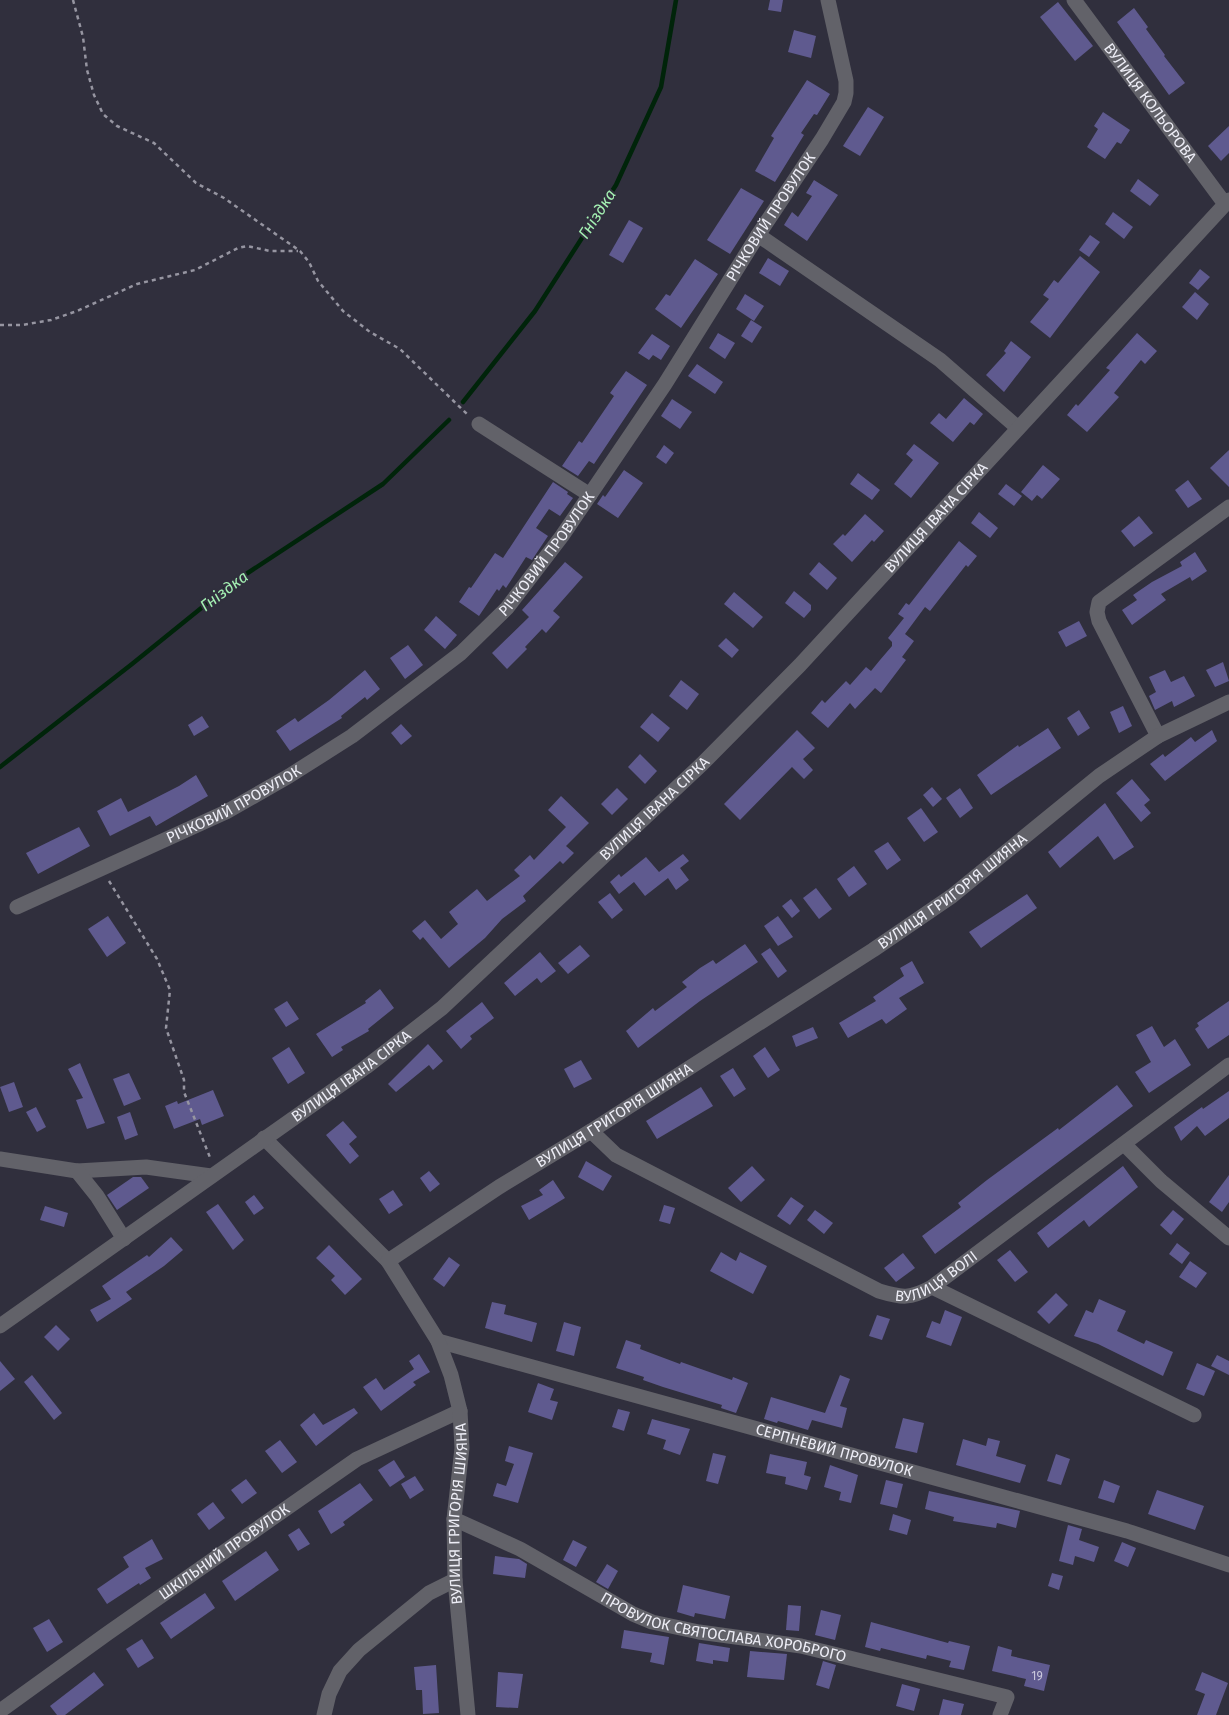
<svg xmlns="http://www.w3.org/2000/svg" width="1229" height="1715" viewBox="0 0 1229 1715" font-family="'Fira Sans',sans-serif">
<rect width="100%" height="100%" fill="#302f3d"/>
<g fill="none" stroke-linecap="round" stroke-linejoin="round">
<!-- stream -->
<g stroke="#00240a" stroke-width="4.5">
<path d="M463 402 535 311 616 185 661 87 676 0"/>
<path d="M0 767 132 664 231 584 383 484 449 420"/>
</g>
</g>
<!-- building -->
<g fill="#5f5a8f">
<path d="M770 0H783L781 12 768 10Z"/>
<path d="M1058 2 1093 46 1075 61 1040 17Z"/>
<path d="M1134 8 1148 27 1146 29 1165 55 1164 56 1185 83 1169 95 1117 22Z"/>
<path d="M794 30 816 36 811 58 788 52Z"/>
<path d="M807 80 830 94 817 115 814 114 801 133 804 135 775 182 755 171 774 138 771 136Z"/>
<path d="M868 107 884 117 860 156 843 146Z"/>
<path d="M1103 112 1130 130 1121 144 1117 142 1105 159 1087 147 1098 129 1094 126Z"/>
<path d="M1229 126V153L1221 161 1208 146Z"/>
<path d="M1138 179 1159 195 1150 206 1130 191Z"/>
<path d="M814 180 838 195 807 241 784 225 792 212 798 217 812 196 806 193Z"/>
<path d="M741 188 764 201 730 254 707 240Z"/>
<path d="M1113 212 1133 227 1124 239 1105 224Z"/>
<path d="M629 220 643 228 623 263 609 255Z"/>
<path d="M1090 235 1100 242 1089 257 1079 250Z"/>
<path d="M1080 256 1100 272 1050 338 1030 322 1049 299 1043 295 1054 280 1058 283Z"/>
<path d="M768 258 789 271 780 286 759 273Z"/>
<path d="M695 259 718 274 681 328 655 309 666 294 670 296Z"/>
<path d="M1200 269 1210 277 1198 290 1189 283Z"/>
<path d="M1195 292 1209 304 1197 320 1182 307Z"/>
<path d="M745 294 764 306 754 321 736 309Z"/>
<path d="M751 320 762 327 752 343 741 336Z"/>
<path d="M718 333 735 343 725 359 709 348Z"/>
<path d="M1137 333 1157 351 1145 364 1141 360 1114 393 1119 397 1087 432 1067 415 1076 404 1078 406 1110 370 1106 368Z"/>
<path d="M652 334 670 346 661 360 653 355 649 360 638 353Z"/>
<path d="M1011 341 1031 357 1004 392 986 375 1006 353 1004 351Z"/>
<path d="M697 364 723 382 715 394 688 376Z"/>
<path d="M626 371 647 385 594 464 589 461 578 476 562 466 579 441 582 443 614 396 610 393Z"/>
<path d="M964 398 983 414 974 425 970 422 953 442 930 423 939 413 946 419Z"/>
<path d="M672 399 692 412 680 429 661 416Z"/>
<path d="M914 444 939 463 911 498 894 484 913 460 906 454Z"/>
<path d="M664 445 674 453 666 464 656 457Z"/>
<path d="M1229 450V487L1210 468Z"/>
<path d="M1043 465 1060 479 1042 499 1037 495 1032 501 1021 492Z"/>
<path d="M624 470 643 483 618 518 597 504 603 495 605 497Z"/>
<path d="M858 473 880 490 872 500 850 484Z"/>
<path d="M1188 480 1202 499 1188 508 1175 490Z"/>
<path d="M553 482 568 492 567 494 573 498 560 516 549 509 536 528 548 536 532 560 526 557 506 588 503 585 499 591 497 589 479 616 459 602 469 587 471 588 495 553 503 558Z"/>
<path d="M1006 484 1022 496 1014 506 998 494Z"/>
<path d="M979 512 998 528 990 538 971 523Z"/>
<path d="M865 514 884 531 874 542 872 540 852 562 833 544 843 534 845 536Z"/>
<path d="M1139 516 1153 533 1134 547 1121 531Z"/>
<path d="M959 541 977 556 968 567 966 565 930 611 925 607 905 634 914 641 902 657 906 660 881 693 875 688 855 709 850 703 828 728 811 713 822 700 825 703 846 681 850 685 866 667 871 671 880 660 892 646V642L888 638 904 618 898 614 906 603 909 605Z"/>
<path d="M1195 552 1207 571 1192 581 1190 577 1161 594 1166 600 1132 625 1122 610 1137 600 1133 595 1152 582 1182 566 1180 562Z"/>
<path d="M565 562 583 577 553 611 560 617 546 633 542 629 525 647 527 649 507 669 492 653 529 617 522 610Z"/>
<path d="M819 562 837 578 827 590 809 574Z"/>
<path d="M794 591 811 605V610L804 618 785 603Z"/>
<path d="M734 592 763 617 753 628 724 604Z"/>
<path d="M436 616 457 635 445 649 424 630Z"/>
<path d="M1079 621 1087 636 1066 647 1058 632Z"/>
<path d="M726 638 739 650 732 658 718 646Z"/>
<path d="M408 645 423 665 405 679 390 658Z"/>
<path d="M1223 662 1229 681 1215 687 1206 670Z"/>
<path d="M365 670 380 689 367 700 365 697 341 716 342 718 290 751 276 731 295 718 298 722 329 700Z"/>
<path d="M1165 670 1171 682 1184 676 1195 696 1174 707 1172 701 1155 710 1149 696 1156 692 1149 677Z"/>
<path d="M681 680 699 694 687 710 669 696Z"/>
<path d="M1123 706 1132 726 1119 733 1110 712Z"/>
<path d="M1079 710 1090 728 1078 736 1067 718Z"/>
<path d="M652 713 670 728 658 742 640 727Z"/>
<path d="M202 716 209 727 194 736 188 725Z"/>
<path d="M401 724 412 736 401 745 391 733Z"/>
<path d="M1048 728 1061 748 991 795 977 775 1018 745 1019 747Z"/>
<path d="M797 730 815 748 803 759 813 770 804 779 792 767 740 820 724 804Z"/>
<path d="M1212 730 1217 741 1165 781 1150 764 1163 754 1165 757 1191 737 1195 742Z"/>
<path d="M640 754 657 771 645 784 628 767Z"/>
<path d="M196 775 208 796 156 826 150 816 110 836 97 811 121 798 128 812 179 786Z"/>
<path d="M1132 779 1150 800 1144 805 1151 813 1141 822 1116 793Z"/>
<path d="M932 787 942 799 933 807 923 795Z"/>
<path d="M617 788 628 799 612 815 601 804Z"/>
<path d="M960 788 973 808 960 818 946 798Z"/>
<path d="M561 796 589 823 566 846 574 853 563 864 560 861 523 896 526 901 502 919 485 938 449 968 423 937 420 940 412 931 425 920 441 939 458 924 449 912 477 889 487 901 520 876 514 870 530 855 534 860 566 827 548 810Z"/>
<path d="M1105 803 1134 847 1114 860 1098 836 1060 868 1048 852Z"/>
<path d="M921 808 938 832 924 842 907 818Z"/>
<path d="M79 827 90 846 38 874 26 853Z"/>
<path d="M888 842 901 860 887 870 874 851Z"/>
<path d="M683 854 689 861 680 868 689 880 676 890 668 878 645 896 634 882 619 894 610 882 619 874 621 877 646 857 659 872Z"/>
<path d="M854 866 867 884 849 897 837 879Z"/>
<path d="M816 888 832 909 819 919 803 898Z"/>
<path d="M610 893 623 910 612 919 598 902Z"/>
<path d="M1027 894 1037 908 981 948 969 932Z"/>
<path d="M791 899 800 911 792 918 782 906Z"/>
<path d="M108 916 126 943 107 957 88 929Z"/>
<path d="M778 916 793 937 778 946 764 926Z"/>
<path d="M745 944 758 962 700 1001 638 1048 626 1031 653 1008 655 1011 687 987 682 982 700 968 713 960 716 964Z"/>
<path d="M580 945 590 956 568 974 558 963Z"/>
<path d="M770 948 787 971 778 978 761 954Z"/>
<path d="M540 952 556 971 541 983 537 978 515 996 504 983Z"/>
<path d="M912 961 924 983 899 998 907 1009 886 1024 882 1019 848 1038 839 1023 876 1001 873 997 904 976 900 968Z"/>
<path d="M380 989 394 1008 368 1029 369 1031 341 1047 343 1050 332 1057 316 1034 366 1003 365 1001Z"/>
<path d="M287 1001 299 1019 286 1027 274 1009Z"/>
<path d="M1229 1001V1035L1208 1049 1195 1029 1199 1026 1197 1023Z"/>
<path d="M482 1002 494 1018 470 1036 472 1039 461 1049 446 1031Z"/>
<path d="M1152 1026 1164 1047 1175 1039 1191 1065 1149 1093 1135 1072 1151 1062 1136 1035Z"/>
<path d="M813 1027 818 1038 796 1047 792 1036Z"/>
<path d="M428 1044 443 1061 433 1070 429 1065 396 1092 388 1084Z"/>
<path d="M289 1047 305 1073 288 1084 272 1058Z"/>
<path d="M765 1047 780 1070 768 1078 753 1056Z"/>
<path d="M581 1060 592 1079 574 1088 564 1069Z"/>
<path d="M80 1063 105 1123 87 1129 76 1100 83 1098 68 1069Z"/>
<path d="M733 1068 746 1089 734 1097 720 1076Z"/>
<path d="M129 1073 141 1099 124 1106 113 1079Z"/>
<path d="M14 1082 23 1107 9 1112 0 1087Z"/>
<path d="M1117 1085 1133 1106 935 1254 922 1236 961 1207 958 1203 987 1180 1058 1128 1059 1130Z"/>
<path d="M701 1087 713 1106 657 1139 646 1121Z"/>
<path d="M213 1090 224 1116 202 1125 200 1119 174 1129 165 1106 177 1101 178 1104Z"/>
<path d="M1229 1091V1118L1205 1136 1197 1126 1181 1141 1174 1127 1202 1107 1203 1109Z"/>
<path d="M36 1107 46 1127 37 1132 26 1112Z"/>
<path d="M130 1112 138 1135 125 1140 117 1117Z"/>
<path d="M343 1121 357 1137 349 1144 359 1156 350 1164 326 1135Z"/>
<path d="M586 1161 612 1176 603 1191 578 1177Z"/>
<path d="M752 1166 765 1180 741 1202 728 1188Z"/>
<path d="M1123 1166 1138 1187 1089 1227 1084 1220 1048 1248 1037 1233Z"/>
<path d="M429 1171 440 1184 430 1192 420 1178Z"/>
<path d="M1229 1175V1202L1222 1212 1209 1202Z"/>
<path d="M133 1177H141L149 1188 117 1210 107 1195Z"/>
<path d="M553 1180 565 1198 529 1220 521 1206 543 1195 539 1190Z"/>
<path d="M393 1190 403 1205 389 1214 379 1199Z"/>
<path d="M254 1195 264 1208 254 1215 245 1202Z"/>
<path d="M791 1197 804 1206 790 1225 777 1216Z"/>
<path d="M218 1204 244 1240 233 1250 206 1212Z"/>
<path d="M664 1205 675 1208 670 1224 659 1221Z"/>
<path d="M45 1206 68 1213 64 1227 40 1220Z"/>
<path d="M815 1210 833 1223 824 1234 807 1220Z"/>
<path d="M1173 1210 1184 1219 1171 1235 1160 1225Z"/>
<path d="M171 1237 183 1250 164 1266 126 1292 132 1299 97 1322 90 1310 111 1299 102 1286 147 1255 149 1257Z"/>
<path d="M1177 1243 1190 1253 1182 1264 1169 1254Z"/>
<path d="M329 1245 362 1279 345 1295 331 1280 335 1276 316 1258Z"/>
<path d="M1010 1250 1028 1272 1015 1282 997 1260Z"/>
<path d="M721 1252 736 1261 740 1252 767 1266 753 1294 710 1271Z"/>
<path d="M903 1253 915 1268 896 1282 884 1268Z"/>
<path d="M449 1257 460 1265 444 1287 433 1279Z"/>
<path d="M1190 1261 1207 1273 1196 1288 1179 1277Z"/>
<path d="M1056 1293 1068 1305 1049 1324 1037 1312Z"/>
<path d="M1099 1299 1126 1311 1117 1331 1144 1344 1146 1340 1173 1352 1163 1376 1098 1344 1074 1336 1086 1310 1093 1313Z"/>
<path d="M492 1302 506 1305 504 1314 537 1323 532 1342 485 1328Z"/>
<path d="M945 1310 962 1317 951 1346 926 1337 932 1321 940 1324Z"/>
<path d="M877 1315 890 1319 882 1340 869 1336Z"/>
<path d="M564 1322 581 1327 574 1356 556 1351Z"/>
<path d="M56 1325 70 1339 58 1351 44 1337Z"/>
<path d="M626 1340 641 1345 640 1349 680 1364 681 1362 732 1380 733 1377 748 1383 736 1413 721 1408 722 1405 663 1387 643 1380 644 1377 616 1368Z"/>
<path d="M419 1354 430 1372 413 1382 416 1385 381 1411 363 1387 376 1378 384 1390 414 1369 409 1361Z"/>
<path d="M1217 1355 1229 1361V1375L1211 1366Z"/>
<path d="M0 1361 15 1379 0 1391Z"/>
<path d="M1197 1363 1215 1371 1204 1396 1186 1389Z"/>
<path d="M32 1375 62 1413 54 1420 24 1382Z"/>
<path d="M840 1375 850 1379 840 1406 847 1408 842 1428 812 1420 808 1430 778 1421 777 1423 764 1419 771 1397 825 1413Z"/>
<path d="M538 1383 554 1389 550 1400 558 1402 552 1420 528 1412Z"/>
<path d="M354 1408 358 1413 316 1446 300 1425 314 1413 323 1425Z"/>
<path d="M618 1409 630 1412 624 1431 612 1427Z"/>
<path d="M903 1418 924 1423 917 1453 895 1448Z"/>
<path d="M652 1419 690 1429 680 1455 663 1449 666 1440 647 1434Z"/>
<path d="M988 1438 1000 1441 996 1456 1026 1465 1020 1483 956 1465 963 1439 986 1446Z"/>
<path d="M280 1440 297 1462 282 1473 265 1451Z"/>
<path d="M509 1446 533 1453 518 1503 493 1496 497 1483 506 1486 514 1464 505 1461Z"/>
<path d="M713 1453 726 1456 718 1484 706 1481Z"/>
<path d="M770 1454 807 1462 804 1475 811 1477 807 1490 785 1484 786 1477 766 1473Z"/>
<path d="M1056 1454 1070 1459 1061 1485 1047 1481Z"/>
<path d="M394 1460 405 1477 390 1487 378 1470Z"/>
<path d="M830 1465 858 1475 851 1503 839 1500 841 1492 824 1487Z"/>
<path d="M415 1476 424 1490 410 1499 401 1484Z"/>
<path d="M246 1479 257 1493 242 1504 231 1490Z"/>
<path d="M886 1480 903 1484 897 1508 880 1504Z"/>
<path d="M1104 1480 1120 1486 1114 1503 1098 1498Z"/>
<path d="M360 1483 373 1500 343 1522 345 1525 331 1534 318 1511Z"/>
<path d="M1157 1490 1204 1506 1195 1530 1148 1514Z"/>
<path d="M929 1491 1020 1511 1016 1528 997 1523 996 1528 953 1521 954 1517 925 1509Z"/>
<path d="M213 1502 225 1518 209 1530 197 1514Z"/>
<path d="M893 1514 911 1520 907 1535 889 1530Z"/>
<path d="M1068 1525 1082 1529 1079 1540 1099 1547 1094 1562 1075 1556 1073 1565 1059 1561Z"/>
<path d="M299 1528 310 1544 298 1551 288 1535Z"/>
<path d="M152 1539 163 1559 145 1568 151 1578 140 1585 139 1583 107 1604 97 1589 129 1567 123 1557Z"/>
<path d="M573 1540 587 1547 576 1567 563 1560Z"/>
<path d="M1122 1542 1136 1548 1128 1567 1114 1561Z"/>
<path d="M266 1551 279 1570 235 1601 222 1581Z"/>
<path d="M495 1556 519 1559 527 1564 525 1578 493 1574Z"/>
<path d="M607 1564 618 1571 608 1589 596 1582Z"/>
<path d="M1052 1573 1063 1576 1059 1590 1048 1586Z"/>
<path d="M683 1585 730 1596 725 1619 695 1613 694 1617 677 1612Z"/>
<path d="M205 1593 215 1608 171 1639 160 1623Z"/>
<path d="M788 1605 801 1606 799 1631 786 1630Z"/>
<path d="M821 1610 841 1615 835 1640 815 1635Z"/>
<path d="M49 1619 63 1642 47 1652 33 1628Z"/>
<path d="M871 1622 948 1643 949 1641 970 1646 964 1670 949 1667 951 1661 927 1655 926 1659 881 1648 880 1651 865 1647Z"/>
<path d="M624 1630 669 1637 664 1665 650 1662 652 1653 621 1648Z"/>
<path d="M142 1639 154 1658 138 1668 126 1649Z"/>
<path d="M699 1643 730 1648 728 1662 713 1660V1664L696 1661Z"/>
<path d="M998 1646 1012 1650 1011 1656 1050 1665 1044 1691 1024 1686 1026 1679 992 1671Z"/>
<path d="M750 1651 787 1654 784 1680 747 1677Z"/>
<path d="M823 1661 836 1665 829 1689 816 1685Z"/>
<path d="M436 1665 439 1713 423 1714 422 1690H416L414 1667Z"/>
<path d="M94 1672 104 1685 65 1715H57L50 1706Z"/>
<path d="M498 1672 523 1674 518 1708 496 1707Z"/>
<path d="M1202 1672 1228 1683 1216 1715H1197L1205 1694 1195 1690Z"/>
<path d="M902 1684 920 1689 914 1711 896 1706Z"/>
<path d="M943 1699 964 1704 961 1715H939Z"/>
</g>
<g fill="none" stroke-linecap="round" stroke-linejoin="round">
<!-- path -->
<g stroke="#9695a1" stroke-width="2.5" stroke-dasharray="4 4" stroke-linecap="butt">
<path d="M73 0 83 37 87 70 94 95 103 114 117 126 154 143 196 183 224 198 300 251 309 262 318 281 343 311 370 332 400 349 468 415"/>
<path d="M0 325H22L51 320 77 311 137 284 195 270 238 248 247 246 270 251H298"/>
<path d="M109 881 157 959 170 990 166 1028 184 1080V1092L211 1160"/>
</g>
<!-- minor -->
<g stroke="#626269" stroke-width="15">
<path id="s1" d="M1074 0 1225 204"/>
<path d="M758 235 940 360 1018 428"/>
<path d="M479 424 590 495"/>
<path d="M1158 736 1099 621 1097 612 1099 602 1229 507"/>
<path id="s2" d="M17 907 226 812 289 776 352 736 461 653 507 608 562 536 665 384 758 235 822 139 844 102 846 93V81L828 0"/>
<path id="s3" d="M591 1131 616 1155 879 1291C902 1298 910 1299 932 1287L1229 1065"/>
<path d="M264 1138 388 1261"/>
<path d="M1124 1144 1161 1181 1229 1238"/>
<path d="M0 1159 77 1171 146 1167 211 1176"/>
<path d="M77 1171 97 1196 124 1239"/>
<path d="M932 1287 1194 1415"/>
<path id="s4" d="M0 1326 366 1067 442 1008 702 764 800 665 1229 200"/>
<path id="s5" d="M438 1341 1127 1531 1229 1565"/>
<path id="s6" d="M454 1519 520 1549 633 1614 652 1622 699 1632 801 1646 1007 1697 1000 1715"/>
<path id="s7" d="M0 1711 108 1633 357 1459 460 1411"/>
<path d="M324 1715 329 1694 340 1671 359 1650 429 1593 455 1580"/>
<path id="s8" d="M468 1715 455 1580 454 1519 462 1448 460 1411 451 1375 438 1341 388 1261 499 1187 591 1131 873 950 952 896 1099 776 1158 736 1229 702"/>
</g>
</g>
<g text-anchor="middle" dominant-baseline="central" stroke-width="4" stroke-linejoin="round" paint-order="stroke">
<!-- number labels -->
<g font-size="12" fill="#cac8dc">
<text x="1037" y="1676">19</text>
</g>
<!-- street labels -->
<g font-size="15" fill="#ededf6" stroke="#302f3d">
<text stroke="none"><textPath href="#s1" startOffset="128">ВУЛИЦЯ КОЛЬОРОВА</textPath></text>
<text stroke="none"><textPath href="#s2" startOffset="1050">РІЧКОВИЙ ПРОВУЛОК</textPath></text>
<text stroke="none"><textPath href="#s4" startOffset="1241">ВУЛИЦЯ ІВАНА СІРКА</textPath></text>
<text stroke="none"><textPath href="#s2" startOffset="645">РІЧКОВИЙ ПРОВУЛОК</textPath></text>
<text stroke="none"><textPath href="#s2" startOffset="240">РІЧКОВИЙ ПРОВУЛОК</textPath></text>
<text stroke="none"><textPath href="#s4" startOffset="836">ВУЛИЦЯ ІВАНА СІРКА</textPath></text>
<text stroke="none"><textPath href="#s8" startOffset="1148">ВУЛИЦЯ ГРИГОРІЯ ШИЯНА</textPath></text>
<text stroke="none"><textPath href="#s4" startOffset="431">ВУЛИЦЯ ІВАНА СІРКА</textPath></text>
<text stroke="none"><textPath href="#s8" startOffset="742">ВУЛИЦЯ ГРИГОРІЯ ШИЯНА</textPath></text>
<text stroke="none"><textPath href="#s3" startOffset="394">ВУЛИЦЯ ВОЛІ</textPath></text>
<text stroke="none"><textPath href="#s5" startOffset="411">СЕРПНЕВИЙ ПРОВУЛОК</textPath></text>
<text stroke="none"><textPath href="#s8" startOffset="202">ВУЛИЦЯ ГРИГОРІЯ ШИЯНА</textPath></text>
<text stroke="none"><textPath href="#s7" startOffset="275">ШКІЛЬНИЙ ПРОВУЛОК</textPath></text>
<text stroke="none"><textPath href="#s6" startOffset="294">ПРОВУЛОК СВЯТОСЛАВА ХОРОБРОГО</textPath></text>
</g>
<!-- water labels -->
<g font-size="16" font-style="italic" fill="#a4f1b3" stroke="#302f3d">
<text transform="translate(597 214) rotate(-57)">Гніздка</text>
<text transform="translate(224 591) rotate(-37)">Гніздка</text>
</g>
</g>
</svg>
